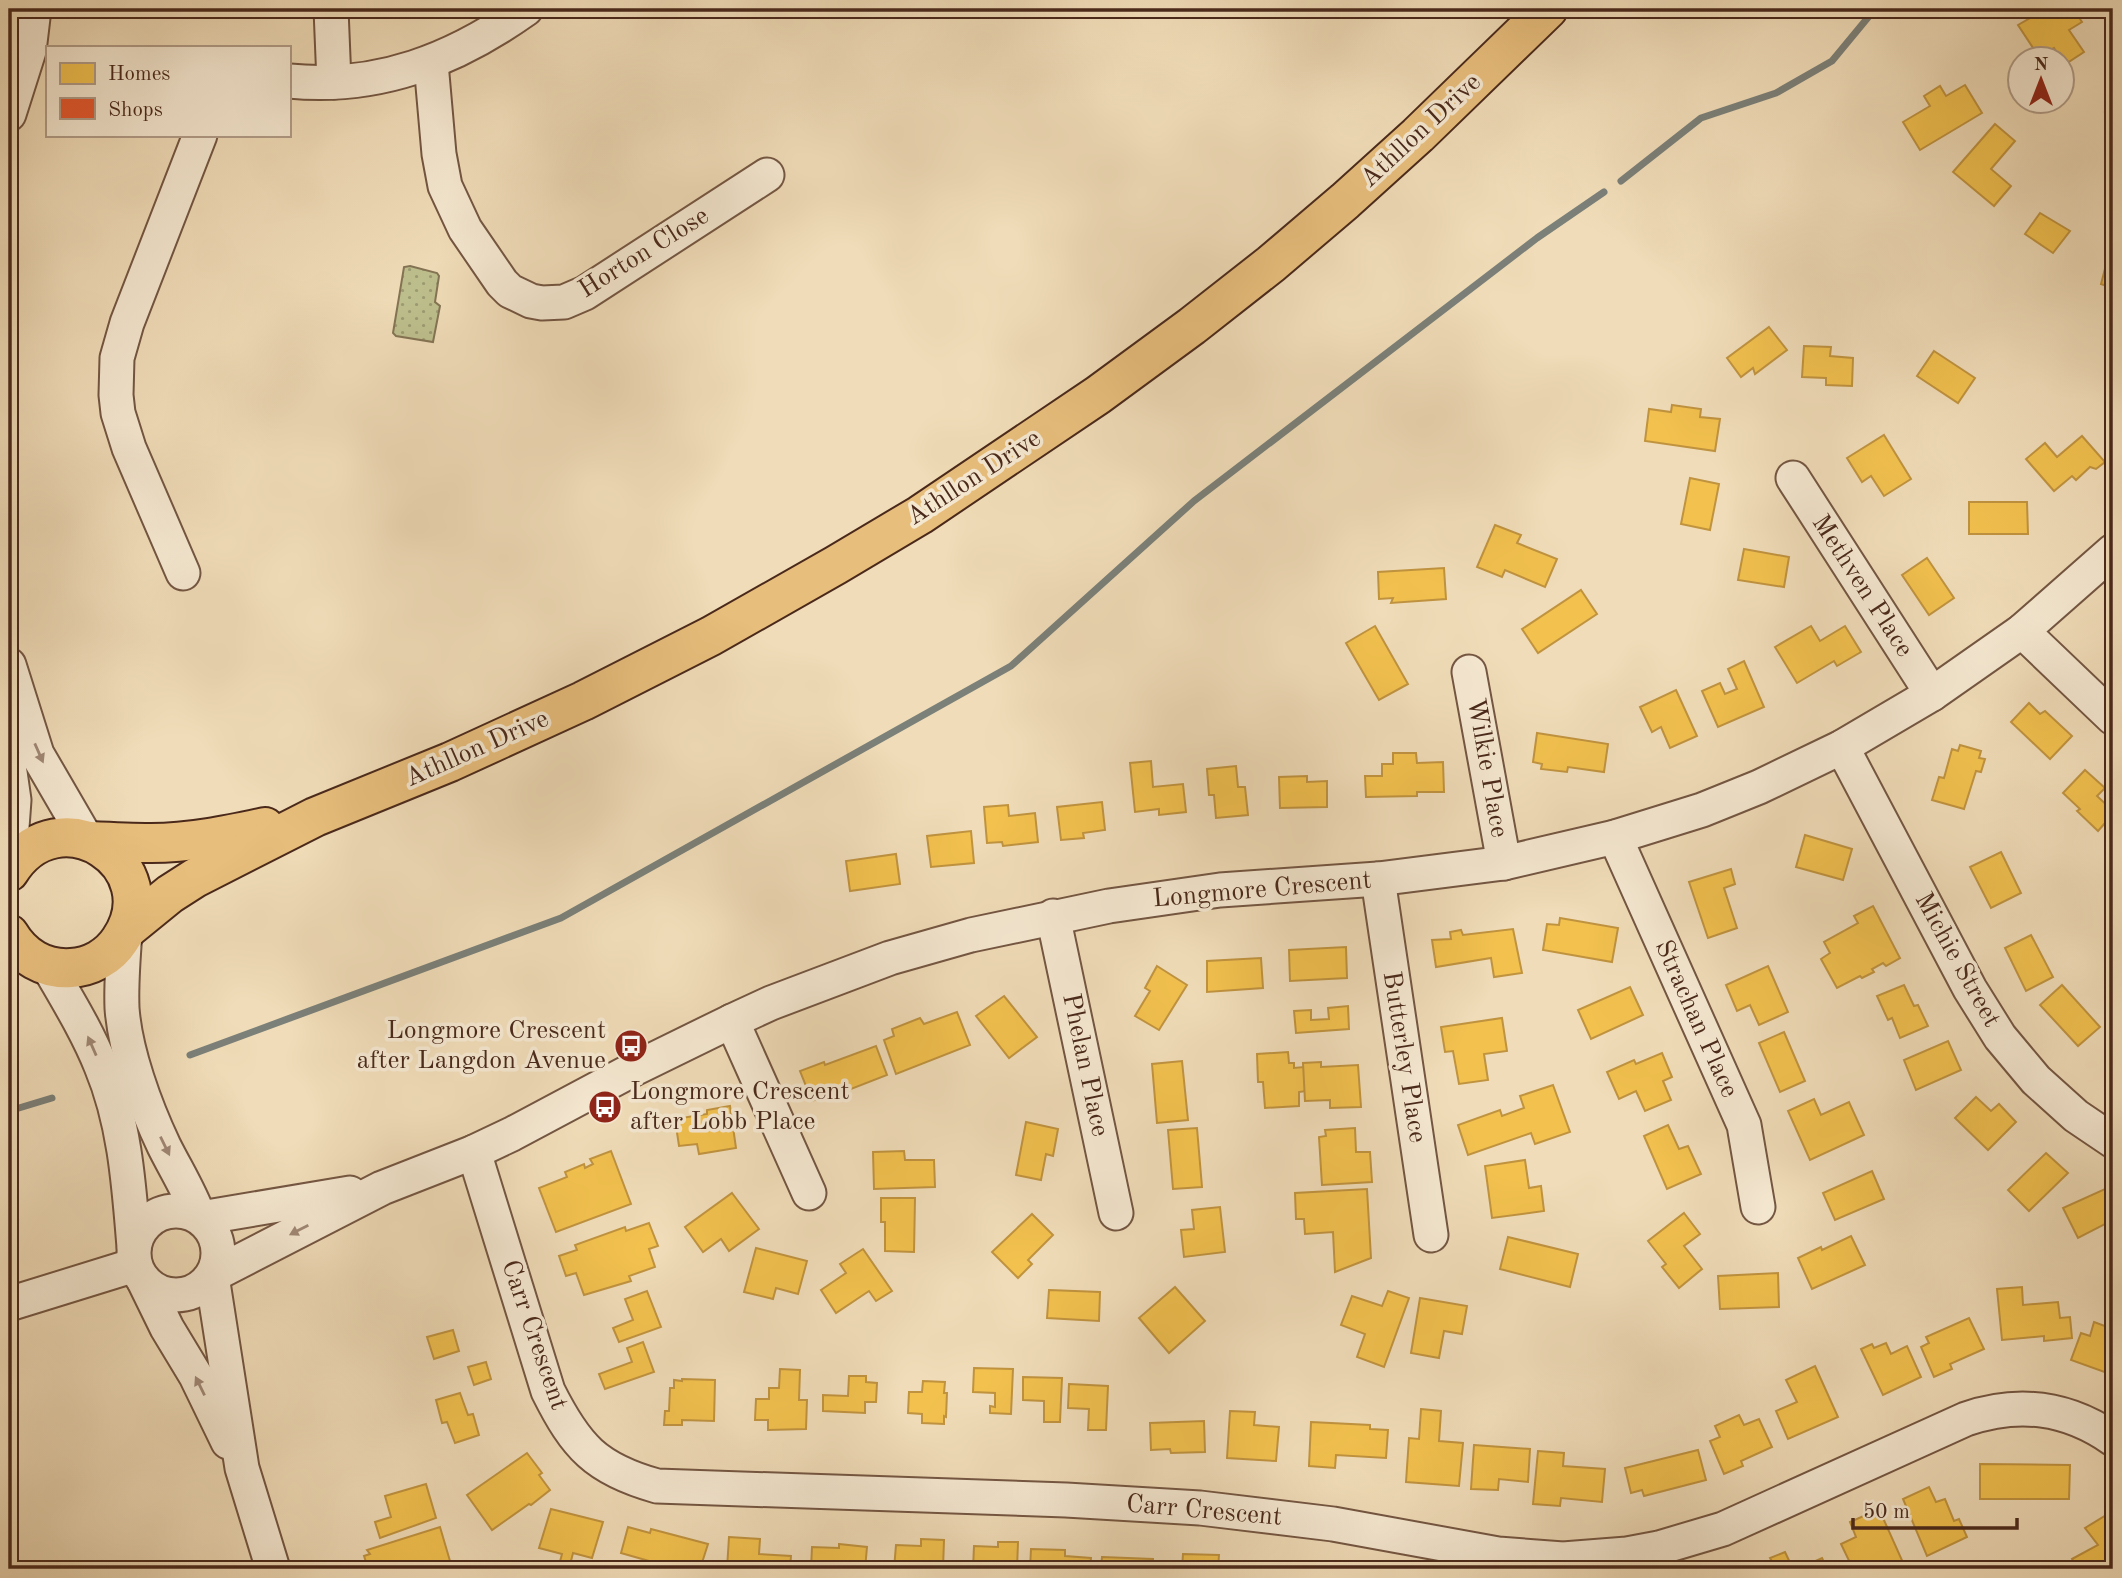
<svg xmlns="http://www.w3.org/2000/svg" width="2122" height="1578" viewBox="0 0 2122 1578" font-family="'Old Standard TT',serif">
<defs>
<pattern id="park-dots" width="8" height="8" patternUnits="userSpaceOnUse" patternTransform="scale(1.75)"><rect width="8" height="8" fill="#bdbf8d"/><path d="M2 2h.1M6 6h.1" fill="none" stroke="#9c9b72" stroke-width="1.8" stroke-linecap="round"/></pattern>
</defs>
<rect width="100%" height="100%" fill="#f0dcb8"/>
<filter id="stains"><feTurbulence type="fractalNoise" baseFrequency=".00286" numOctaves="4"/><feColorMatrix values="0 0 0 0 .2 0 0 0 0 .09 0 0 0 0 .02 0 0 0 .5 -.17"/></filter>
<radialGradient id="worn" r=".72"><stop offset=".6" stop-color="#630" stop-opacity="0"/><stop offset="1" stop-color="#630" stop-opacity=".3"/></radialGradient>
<!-- park -->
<path fill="url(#park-dots)" stroke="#847454" stroke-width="2" d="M410 266 437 273 439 276 435 302 440 306 433 342 396 336 393 333 404 267Z"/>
<!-- homes -->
<g fill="#f2c14e" stroke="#c0933f" stroke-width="2">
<path d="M2045 9 2046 11 2051 9H2073L2082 22 2069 30 2084 52 2064 65 2054 48 2039 57 2018 25 2030 18 2026 9Z"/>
<path d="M1965 85 1982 113 1920 150 1903 122 1930 106 1924 96 1940 86 1946 96Z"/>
<path d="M2113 104V120L2105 112Z"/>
<path d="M1995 124 2015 141 1991 169 2011 186 1994 206 1953 172Z"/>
<path d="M2040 213 2070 231 2053 253 2025 234Z"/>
<path d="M2107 261 2113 262V288L2101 284Z"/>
<path d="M1769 327 1787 350 1755 374 1753 368 1741 377 1727 358Z"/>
<path d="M1804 346 1831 347 1830 356 1853 358 1852 386 1826 385V378L1802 377Z"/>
<path d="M1934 351 1975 378 1958 403 1917 376Z"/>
<path d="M1672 405 1701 409 1700 417 1720 419 1715 451 1645 441 1649 409 1671 412Z"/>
<path d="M1884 435 1911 479 1884 496 1871 476 1862 482 1847 458Z"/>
<path d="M2082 436 2105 462 2096 469 2090 467 2076 480 2072 476 2054 491 2026 459 2045 443 2057 457Z"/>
<path d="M1690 478 1719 484 1710 530 1681 524Z"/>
<path d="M1969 502H2027L2028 534H1969Z"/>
<path d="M1495 525 1521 535 1517 543 1557 559 1545 587 1505 570 1502 577 1477 567Z"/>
<path d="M1744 549 1789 557 1784 587 1738 580Z"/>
<path d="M1927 558 1954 598 1929 615 1902 575Z"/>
<path d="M1444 568 1446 599 1391 603 1393 598 1379 599 1378 572Z"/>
<path d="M1581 590 1597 614 1538 653 1522 629Z"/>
<path d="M1375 626 1408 684 1379 700 1346 643Z"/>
<path d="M1811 626 1820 641 1845 626 1861 652 1837 666 1834 661 1797 683 1775 647Z"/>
<path d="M1744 661 1764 707 1718 727 1702 691 1720 683 1725 694 1737 689 1728 669Z"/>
<path d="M1676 690 1697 736 1670 748 1661 727 1652 732 1640 707Z"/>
<path d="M2029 703 2040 714 2045 711 2072 736 2050 759 2011 722Z"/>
<path d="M1537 733 1608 744 1604 772 1568 767 1567 772 1541 769 1542 764 1533 762Z"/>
<path d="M1960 745 1981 751 1979 758 1985 759 1981 772 1976 771 1964 809 1932 800 1939 777 1944 778 1952 749 1958 751Z"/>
<path d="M1393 753H1416L1417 763 1443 762 1444 792H1417V796L1366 797 1365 776H1382V764H1393Z"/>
<path d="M1151 761 1153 787 1183 784 1186 812 1159 815V809L1135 812 1130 763Z"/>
<path d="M1236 766 1238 787H1245L1248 815 1216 818 1214 795H1209L1207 769Z"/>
<path d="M2085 770 2105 788 2097 796 2113 811V814L2098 831 2077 811 2080 809 2063 793Z"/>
<path d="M1307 776V782L1327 781V807L1280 808 1279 777Z"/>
<path d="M1102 802 1105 830 1083 833 1084 838 1061 840 1057 807Z"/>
<path d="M1008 805 1009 816 1035 813 1038 842 1003 846 1002 842 987 843 984 807Z"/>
<path d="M971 831 974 863 931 867 927 836Z"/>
<path d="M1805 835 1852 849 1843 880 1796 867Z"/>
<path d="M2001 852 2021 893 1991 908 1970 867Z"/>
<path d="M896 854 900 884 850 891 846 861Z"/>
<path d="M1731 869 1735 884 1724 888 1737 928 1708 938 1689 882Z"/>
<path d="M1873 906 1900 958 1886 966 1883 963 1872 969 1874 972 1862 978 1860 976 1837 988 1821 959 1830 953 1824 942 1858 923 1854 916Z"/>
<path d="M1560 918 1618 928 1612 962 1543 950 1547 924 1559 925Z"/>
<path d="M1513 929 1522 973 1494 977 1491 958 1436 967 1432 940 1451 939 1450 932 1461 930 1463 935Z"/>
<path d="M2031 935 2053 977 2026 991 2005 948Z"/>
<path d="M1346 947 1347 978 1290 981 1289 950Z"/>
<path d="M1261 958 1263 988 1207 992V961Z"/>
<path d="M1157 966 1187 985 1159 1030 1135 1016 1150 991 1145 988Z"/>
<path d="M1768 966 1788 1012 1759 1025 1750 1005 1737 1011 1726 985Z"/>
<path d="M1904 985 1914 1006 1918 1005 1928 1026 1900 1038 1892 1018 1888 1020 1877 996Z"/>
<path d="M2062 985 2100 1027 2078 1046 2040 1005Z"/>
<path d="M1630 987 1643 1015 1591 1039 1578 1010Z"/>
<path d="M1004 996 1037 1037 1009 1058 976 1016Z"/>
<path d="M1348 1006 1349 1029 1296 1033 1294 1011 1311 1010V1020L1329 1019 1328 1008Z"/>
<path d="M957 1012 970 1045 896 1074 884 1040 894 1036 892 1029 920 1018 924 1024Z"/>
<path d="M1502 1018 1507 1051 1484 1054 1488 1080 1459 1084 1453 1051 1445 1052 1441 1027Z"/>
<path d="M1784 1032 1805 1081 1780 1092 1759 1043Z"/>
<path d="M1948 1041 1961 1070 1916 1090 1904 1060Z"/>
<path d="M876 1046 887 1075 833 1096 832 1093 812 1101 800 1071 824 1062 825 1065Z"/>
<path d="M1288 1052 1289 1063H1294V1068L1304 1067 1306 1091 1299 1092V1106L1265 1108 1263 1082H1258L1257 1054Z"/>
<path d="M1662 1053 1672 1077 1663 1081 1671 1100 1645 1111 1636 1091 1619 1099 1607 1072 1634 1060 1636 1064Z"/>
<path d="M1182 1061 1188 1120 1157 1123 1152 1064Z"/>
<path d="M1321 1062V1067L1358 1065 1361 1107 1330 1108V1100L1305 1101 1303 1063Z"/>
<path d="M1553 1085 1570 1132 1535 1144 1531 1133 1468 1155 1458 1125 1500 1110 1502 1116 1524 1108 1520 1096Z"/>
<path d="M1976 1097 1991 1111 1999 1104 2016 1122 1988 1150 1955 1118Z"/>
<path d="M1814 1099 1821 1115 1849 1102 1864 1135 1810 1160 1788 1111Z"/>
<path d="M730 1106 736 1148 699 1154 697 1144 679 1146 675 1119 707 1114V1110Z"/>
<path d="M1026 1122 1058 1129 1053 1156 1046 1154 1041 1180 1016 1175Z"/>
<path d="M1668 1125 1679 1149 1688 1146 1701 1174 1667 1189 1644 1136Z"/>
<path d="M1197 1128 1202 1187 1173 1189 1168 1130Z"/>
<path d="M1355 1128 1356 1152H1370L1372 1182 1322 1185 1319 1137 1326 1136 1325 1130Z"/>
<path d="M611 1151 631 1204 556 1232 539 1188 567 1177 565 1172 584 1164 585 1168 593 1164 590 1159Z"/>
<path d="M904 1151 905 1160H934L935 1187 874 1189 873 1152Z"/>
<path d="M2046 1153 2068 1173 2029 1211 2008 1190Z"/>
<path d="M1525 1160 1529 1188 1541 1186 1544 1211 1492 1218 1485 1166Z"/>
<path d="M1872 1171 1884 1199 1835 1220 1823 1193Z"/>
<path d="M1367 1189 1371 1258 1335 1272 1333 1232 1305 1234 1304 1219H1296L1295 1193Z"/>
<path d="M2105 1189 2113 1206V1220L2078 1238 2063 1208Z"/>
<path d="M732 1193 759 1229 729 1251 721 1239 703 1252 685 1227Z"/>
<path d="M881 1198H915L914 1252 885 1251V1222H881Z"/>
<path d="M1220 1207 1225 1252 1184 1257 1181 1230 1194 1229 1192 1210Z"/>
<path d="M1684 1213 1700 1234 1684 1246 1702 1269 1679 1288 1662 1267 1666 1264 1648 1241Z"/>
<path d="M1032 1214 1053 1235 1028 1260 1032 1264 1018 1278 992 1252Z"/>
<path d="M649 1223 658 1246 649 1249 655 1267 629 1276 631 1281 584 1295 576 1273 566 1276 559 1256 577 1250 575 1245 625 1227 626 1231Z"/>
<path d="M1851 1236 1865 1265 1812 1289 1798 1258 1821 1247 1822 1250Z"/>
<path d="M1508 1237 1578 1254 1570 1287 1500 1269Z"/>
<path d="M756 1248 807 1261 798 1294 776 1288 773 1299 744 1292Z"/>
<path d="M863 1249 892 1291 876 1301 869 1291 836 1313 821 1290 846 1273 840 1264Z"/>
<path d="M1778 1273 1779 1307 1720 1309 1718 1276Z"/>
<path d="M1175 1287 1205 1321 1169 1353 1139 1318Z"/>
<path d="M2022 1287 2023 1305 2058 1302 2060 1318 2070 1317 2072 1338 2044 1341V1336L2002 1340 1997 1289Z"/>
<path d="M1049 1290 1100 1292 1099 1321 1047 1318Z"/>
<path d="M647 1291 661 1327 619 1342 613 1328 633 1320 625 1299Z"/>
<path d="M1388 1291 1409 1298 1384 1367 1357 1357 1365 1334 1341 1325 1352 1296 1382 1306Z"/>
<path d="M1420 1298 1467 1306 1462 1334 1444 1331 1439 1358 1411 1353Z"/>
<path d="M1969 1318 1984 1349 1950 1364 1952 1369 1934 1377 1921 1347 1929 1343 1926 1337Z"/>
<path d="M2094 1322 2113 1329 2109 1343 2113 1344V1375L2071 1360 2081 1333 2090 1336Z"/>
<path d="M453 1330 459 1351 434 1359 427 1337Z"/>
<path d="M643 1342 654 1372 605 1389 599 1374 632 1362 627 1348Z"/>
<path d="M1886 1343 1891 1354 1907 1346 1921 1377 1883 1395 1861 1349 1872 1344 1874 1348Z"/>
<path d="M486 1362 491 1379 474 1385 468 1367Z"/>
<path d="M1815 1366 1838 1417 1788 1439 1776 1411 1797 1402 1786 1380Z"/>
<path d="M974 1368 1013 1369 1011 1414 990 1413V1406L995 1407V1393L973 1392Z"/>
<path d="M780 1369 800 1370 799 1400H807L806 1429 768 1430V1420H755L756 1399H769V1388H779Z"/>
<path d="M849 1376H866V1382L877 1383 876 1402H865V1413L823 1411V1395L848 1396Z"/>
<path d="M1023 1377 1062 1378 1060 1422H1044V1401L1023 1400Z"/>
<path d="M682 1379 715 1380 714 1421 682 1420V1425H664L665 1411H669L670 1388H674V1380L682 1381Z"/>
<path d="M923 1381 945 1382 944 1393H947L946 1417 944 1416V1424L922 1423V1414L908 1413 909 1392H922Z"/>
<path d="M1069 1384 1108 1386 1106 1430H1088L1089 1409 1068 1408Z"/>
<path d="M460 1393 468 1415 473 1414 479 1435 455 1443 447 1422 442 1423 436 1400Z"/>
<path d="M1421 1409 1441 1411 1439 1441 1463 1443 1459 1486 1406 1482 1409 1438 1419 1439Z"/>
<path d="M1230 1411 1255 1412 1254 1425 1279 1427 1276 1461 1227 1458Z"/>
<path d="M1739 1415 1744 1425 1759 1419 1772 1447 1741 1461 1743 1466 1724 1474 1710 1441 1720 1437 1715 1426Z"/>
<path d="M1204 1421 1205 1452 1171 1453 1170 1449 1151 1450 1150 1423Z"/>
<path d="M1311 1422 1370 1425V1429L1388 1430 1386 1458 1336 1455 1335 1468 1309 1466Z"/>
<path d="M1474 1445 1530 1449 1528 1482 1499 1479 1498 1490 1471 1489Z"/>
<path d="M1698 1450 1706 1480 1644 1496 1642 1490 1631 1493 1625 1468Z"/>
<path d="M1538 1451 1564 1453 1563 1466 1605 1469 1602 1502 1561 1498 1560 1506 1533 1504Z"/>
<path d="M527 1453 542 1473 539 1475 550 1490 531 1505 529 1504 492 1530 467 1495Z"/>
<path d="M1980 1464 2070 1465 2069 1499H1980Z"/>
<path d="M426 1484 436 1518 380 1538 375 1522 391 1517 385 1496Z"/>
<path d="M1929 1487 1936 1502 1945 1499 1954 1521 1959 1519 1967 1537 1927 1556 1903 1499Z"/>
<path d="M551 1509 603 1522 592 1558 573 1553 569 1569H558L562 1554 539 1548Z"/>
<path d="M1879 1509 1905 1567 1901 1569H1871L1869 1564 1853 1569 1841 1544 1856 1537 1850 1522Z"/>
<path d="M2108 1514 2113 1523V1567L2109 1569H2078L2072 1559 2098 1545 2085 1528Z"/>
<path d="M440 1527 450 1561 421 1569H346V1568L366 1562 364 1556 370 1554 367 1550Z"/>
<path d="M628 1527 650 1533 651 1529 708 1544 700 1569H677L621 1553Z"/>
<path d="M729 1537 760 1539 759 1554 791 1556 790 1569H727Z"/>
<path d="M921 1539 944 1540 943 1569H894L896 1545 921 1546Z"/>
<path d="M998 1542H1018L1017 1569H973L974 1546 998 1547Z"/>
<path d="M839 1544 867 1547 865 1569H811L812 1547 839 1548Z"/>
<path d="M1031 1549 1065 1550V1556L1091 1558 1090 1569H1030Z"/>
<path d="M1785 1552 1793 1569H1776L1770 1558Z"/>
<path d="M1183 1554 1219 1555 1218 1569H1182Z"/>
<path d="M1102 1557 1153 1559V1569H1101Z"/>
<path d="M1822 1558 1827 1569H1798Z"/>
<path d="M1762 1563 1765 1569H1747Z"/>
<path d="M1248 1564 1275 1567V1569H1248Z"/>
</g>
<!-- shops -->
<path fill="#e4572e" stroke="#b64928" stroke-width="2" d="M9 1189 18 1219 9 1222Z"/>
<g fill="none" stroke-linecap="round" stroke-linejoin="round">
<!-- stream -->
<g stroke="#7b8079" stroke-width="7">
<path d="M1621 181 1701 118 1776 93 1832 61 1875 9"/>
<path d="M190 1055 561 918 1011 666 1194 501 1537 238 1604 192"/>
<path d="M9 1111 52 1098"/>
</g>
<defs>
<g id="minor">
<path d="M331 9 334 82"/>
<path d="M431 63 439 154 445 186 465 229 502 283 510 291 531 301 542 303 564 302 585 293 767 175"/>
<path d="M289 81C378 90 454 60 526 9"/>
<path d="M9 114 29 51 34 9"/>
<path d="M1793 478 1932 694"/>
<path d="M183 573 129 448 118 413 116 395 117 358 127 323 200 135"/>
<path d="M2022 631 2113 718"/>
<path d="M9 665 37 754 87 840"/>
<path d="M1469 672 1504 863"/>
<path d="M1842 747 1970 989 2000 1037 2036 1080 2076 1116 2113 1141"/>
<path d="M9 765 14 800 9 868"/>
<path d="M1615 837 1744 1125 1758 1207"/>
<path d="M1378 879 1431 1235"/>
<path d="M1053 916 1116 1213"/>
<path d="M125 933C123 958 121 983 122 1008 125 1051 145 1106 164 1146 176 1170 190 1192 199 1217"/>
<path d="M48 966C67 999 87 1031 101 1066 125 1123 129 1186 134 1247"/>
<path d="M732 1021 809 1193"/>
<path d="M474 1152 548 1391C576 1447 596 1469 657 1486L1066 1500 1200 1508 1333 1524 1498 1554 1563 1559 1627 1554 1659 1548 1723 1529 1966 1419C2019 1401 2067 1407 2113 1439"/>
<circle cx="176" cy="1253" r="42"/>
<path d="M201 1218 350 1193"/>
<path d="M213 1275 382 1188 474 1152 512 1134 634 1069 732 1021 771 1003 890 958 971 935 1109 906 1220 890 1378 879 1504 863 1615 837 1702 810 1759 787 1842 747 1932 694 2022 631 2113 551"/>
<path d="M212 1276 242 1468 273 1569"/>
<path d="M144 1281 167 1328 196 1376 228 1442"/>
<path d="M9 1304 135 1265"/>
</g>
<g id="major">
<path d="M90 841C110 842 131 843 151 843 190 843 228 835 265 827"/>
<path d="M9 872C59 792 170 866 120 940 109 957 90 967 71 968 44 970 22 956 9 934"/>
<path d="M127 929 170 894 195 878 315 817 450 762 583 701 711 636 836 565 920 515 1098 395 1192 326 1271 264 1345 201 1418 135 1548 9"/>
</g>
</defs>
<!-- minor casing -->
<use href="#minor" stroke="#745642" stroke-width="37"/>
<!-- major casing -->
<use href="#major" stroke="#4a291b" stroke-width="42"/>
<!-- minor -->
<use href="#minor" stroke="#f5e8d1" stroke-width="33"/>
<!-- major -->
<use href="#major" stroke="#e8be7c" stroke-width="38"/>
</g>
<!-- one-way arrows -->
<defs><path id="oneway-solid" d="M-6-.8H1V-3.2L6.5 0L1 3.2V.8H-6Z" transform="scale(1.75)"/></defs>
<g fill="#a08876">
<use href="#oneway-solid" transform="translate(39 753) rotate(66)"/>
<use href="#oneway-solid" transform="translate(92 1046) rotate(-114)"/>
<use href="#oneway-solid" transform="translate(165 1146) rotate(64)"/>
<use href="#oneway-solid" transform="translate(299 1230) rotate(153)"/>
<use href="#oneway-solid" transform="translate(200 1386) rotate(-116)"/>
</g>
<!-- icons -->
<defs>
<symbol id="bus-disc" viewBox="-11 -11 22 22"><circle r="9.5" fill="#8f2418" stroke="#f5e8d1"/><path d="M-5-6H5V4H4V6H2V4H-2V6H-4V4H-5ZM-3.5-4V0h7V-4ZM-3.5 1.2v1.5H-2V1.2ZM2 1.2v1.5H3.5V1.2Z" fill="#fff"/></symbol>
</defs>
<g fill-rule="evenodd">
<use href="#bus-disc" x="612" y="1027" width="38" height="38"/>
<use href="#bus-disc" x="586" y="1088" width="38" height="38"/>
</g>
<g text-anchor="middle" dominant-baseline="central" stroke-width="7" stroke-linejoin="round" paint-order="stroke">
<!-- street labels -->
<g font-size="26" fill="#4a291b" stroke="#f5e8d1">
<text transform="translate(1421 131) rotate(-43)">Athllon Drive</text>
<text transform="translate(644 253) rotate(-32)">Horton Close</text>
<text transform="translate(974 478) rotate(-33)">Athllon Drive</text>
<text transform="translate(1862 586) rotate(57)">Methven Place</text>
<text transform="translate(477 749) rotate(-24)">Athllon Drive</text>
<text transform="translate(1487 768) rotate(80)">Wilkie Place</text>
<text transform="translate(1262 890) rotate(-5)">Longmore Crescent</text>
<text transform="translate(1957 960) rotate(61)">Michie Street</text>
<text transform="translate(1696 1019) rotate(66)">Strachan Place</text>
<text transform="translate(1404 1057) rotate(81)">Butterley Place</text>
<text transform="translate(1085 1065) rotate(78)">Phelan Place</text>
<text transform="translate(534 1335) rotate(71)">Carr Crescent</text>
<text transform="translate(1204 1511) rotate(5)">Carr Crescent</text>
</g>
<!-- poi labels -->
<g font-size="26" fill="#4a291b" stroke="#f5e8d1" text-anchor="end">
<text x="606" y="1031">Longmore Crescent<tspan x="606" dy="30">after Langdon Avenue</tspan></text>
<text x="630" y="1092" text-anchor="start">Longmore Crescent<tspan x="630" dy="30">after Lobb Place</tspan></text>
</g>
</g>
<!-- margin -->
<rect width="2122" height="1578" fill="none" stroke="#f0dcb8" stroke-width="35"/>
<rect x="10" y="10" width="2101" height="1557" fill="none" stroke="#4a291b" stroke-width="3.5"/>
<rect x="18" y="18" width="2087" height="1543" fill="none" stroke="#4a291b" stroke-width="2"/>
<!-- legend -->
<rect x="46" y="46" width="245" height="91" fill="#f5e8d1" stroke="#b19c88" stroke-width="2"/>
<rect x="60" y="63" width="35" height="21" fill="#f2c14e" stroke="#b19c88" stroke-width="2"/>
<text x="108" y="80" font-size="21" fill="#4a291b">Homes</text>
<rect x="60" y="98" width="35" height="21" fill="#e4572e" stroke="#b19c88" stroke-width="2"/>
<text x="108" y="116" font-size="21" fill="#4a291b">Shops</text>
<!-- north arrow -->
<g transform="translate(2041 80)"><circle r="33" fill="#f5e8d1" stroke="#b19c88" stroke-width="2"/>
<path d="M0-5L12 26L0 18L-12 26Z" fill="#8f2418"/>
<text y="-10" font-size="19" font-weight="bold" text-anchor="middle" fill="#4a291b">N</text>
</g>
<!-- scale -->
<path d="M1853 1518v10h164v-10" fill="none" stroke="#4a291b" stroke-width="3.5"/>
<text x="1863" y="1518" font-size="21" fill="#4a291b" stroke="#f5e8d1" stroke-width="5" paint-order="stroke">50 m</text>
<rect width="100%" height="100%" filter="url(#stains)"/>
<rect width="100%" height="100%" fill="url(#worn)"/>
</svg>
